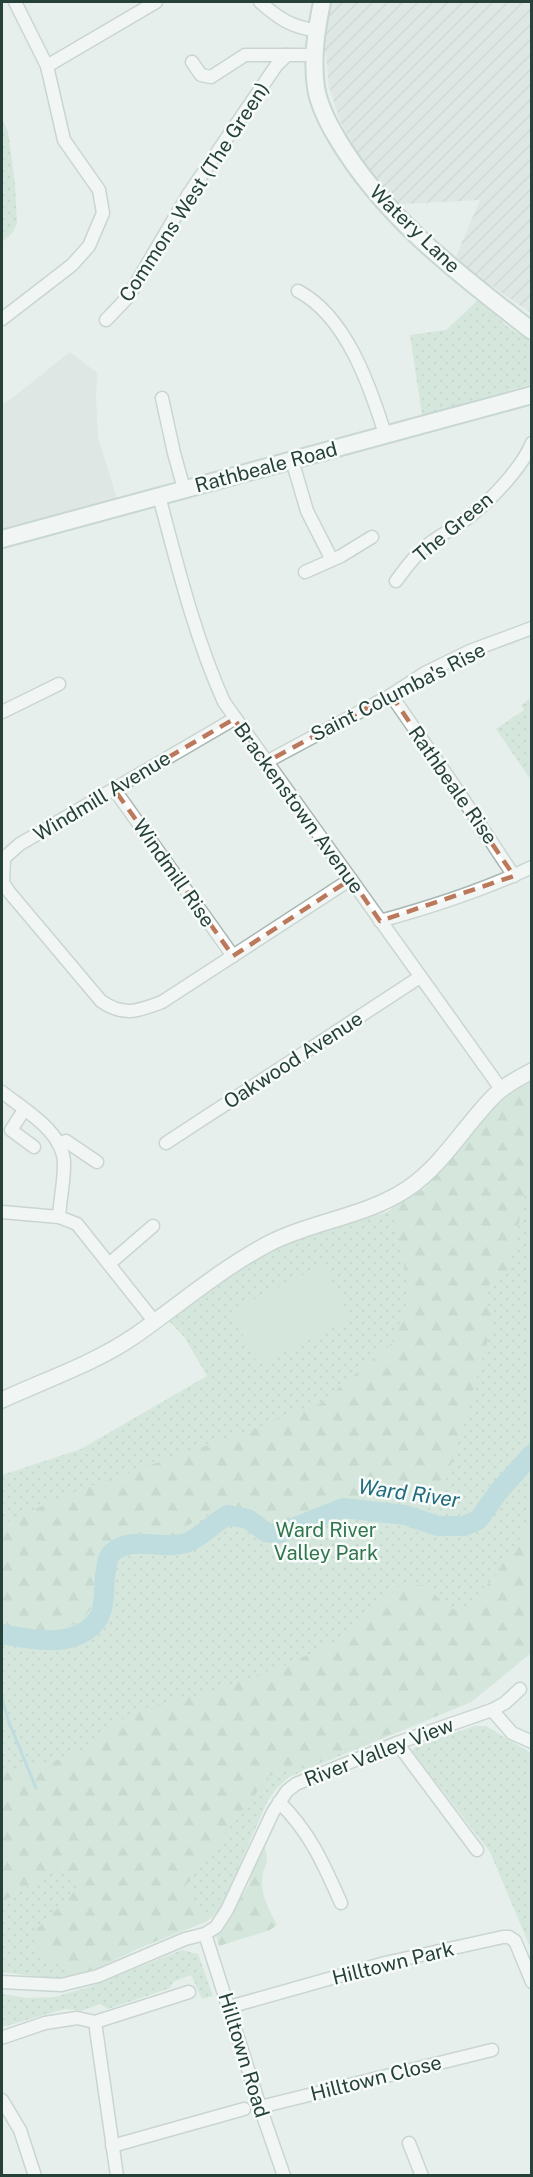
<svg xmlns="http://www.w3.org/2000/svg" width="533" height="2177" viewBox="0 0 533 2177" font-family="'Public Sans',sans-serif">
<defs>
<pattern id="industrial-furrows" width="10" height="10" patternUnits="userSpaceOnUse" patternTransform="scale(1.5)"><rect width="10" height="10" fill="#d4deda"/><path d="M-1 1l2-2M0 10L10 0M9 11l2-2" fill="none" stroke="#b6c0bc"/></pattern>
<pattern id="grass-dots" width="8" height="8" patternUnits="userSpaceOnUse" patternTransform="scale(1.5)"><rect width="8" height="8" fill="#c0dec9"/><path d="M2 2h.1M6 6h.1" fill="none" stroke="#a5c0ad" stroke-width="1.8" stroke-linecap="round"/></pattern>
<pattern id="forest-firs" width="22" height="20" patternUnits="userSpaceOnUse" patternTransform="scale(1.5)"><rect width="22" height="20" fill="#c0dec9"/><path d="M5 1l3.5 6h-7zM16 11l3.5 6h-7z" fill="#a5c0ad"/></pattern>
</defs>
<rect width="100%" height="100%" fill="#e6efeb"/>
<!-- built -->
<path fill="#d4deda" d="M70 352 97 373 96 399 98 437 117 499 2 529V404L11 399Z"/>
<!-- industrial -->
<path fill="url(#industrial-furrows)" d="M322 2H531V313L492 286 452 266 480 200 385 205 340 121 329 87 326 56 316 30Z"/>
<!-- grass -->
<g fill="url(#grass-dots)">
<path d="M2 119 8 132 15 183 17 224 12 233 2 242Z"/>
<path d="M478 300 508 327 531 342V384L422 415 410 335 446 330Z"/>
<path d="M529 699 532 703 531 780 496 729 524 710 521 705Z"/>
<path d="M531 1079V1653L471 1702 289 1777 276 1789 267 1802 224 1901 217 1913 207 1921 137 1949 71 1981 2 1972V1475L81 1449 207 1376 185 1338 169 1321 241 1269 279 1248 307 1237 387 1212 425 1188 499 1100Z"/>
<path d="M474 1726H486L531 1753V1949L490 1852 412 1751 415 1747Z"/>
<path d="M182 1950 198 1954 213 1996 202 1999 191 1975 173 1982 170 1988 108 2009 100 2004 81 2011 65 2009 2 2027V1994L28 1998 55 1997 95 1985Z"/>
</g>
<!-- forest -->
<g fill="url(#forest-firs)">
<path d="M531 1079V1170L529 1173 516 1238 507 1272 490 1283 485 1302 490 1308 492 1326 451 1465 442 1492 434 1507H422L413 1502 350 1499 286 1527C277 1524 270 1518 262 1514 235 1502 216 1507 193 1522 186 1526 179 1536 171 1537 152 1540 130 1532 113 1544 100 1553 103 1569 101 1582 96 1619 64 1637 28 1634 19 1633 10 1630 2 1628V1524L71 1493 240 1434 321 1403 393 1342 410 1293 392 1208 425 1188 499 1100Z"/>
<path d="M531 1523V1652L526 1657 471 1702 405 1729 269 1776 186 1885 207 1921 137 1949 71 1981 74 1968C49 1965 39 1956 34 1932L81 1885 65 1865 2 1902V1769L45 1765 81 1752 133 1711 203 1694 286 1665 341 1639 403 1583 426 1586 450 1609H460L472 1603 492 1579Z"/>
<path d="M264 1844C271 1865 264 1862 262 1880 261 1897 270 1911 277 1925L270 1930 219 1946 216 1935 231 1915 249 1884 253 1866Z"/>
</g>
<!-- garden -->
<path fill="#c0dec9" d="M323 1265 350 1319 258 1365 231 1311Z"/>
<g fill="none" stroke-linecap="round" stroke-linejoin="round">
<!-- stream -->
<path stroke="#91c5d1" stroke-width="3" d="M2 1697 8 1720 36 1788"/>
<!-- river -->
<path stroke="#91c5d1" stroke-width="20" d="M2 1634C32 1640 79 1650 99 1617 105 1605 104 1589 105 1576 107 1567 106 1557 114 1551 134 1536 164 1550 186 1543 201 1538 214 1522 228 1515L248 1519 266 1532 278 1534 343 1508 405 1515 438 1526H464L478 1520 499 1491 532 1454"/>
<defs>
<g id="minor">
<path d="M260 2C277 17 292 28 316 30"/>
<path d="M192 62 201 75 211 77 245 55H287"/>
<path d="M47 66 156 2"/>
<path d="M298 291C346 316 370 386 385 434"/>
<path d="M2 319 72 265 89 246 103 213 99 190 64 140 47 66 15 2"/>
<path d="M106 320 128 297 188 195 276 66 287 55H313"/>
<path d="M162 398 174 453 184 489"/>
<path d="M292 460 307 511 332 560"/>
<path d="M159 496C177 564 195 638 224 702L501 1089"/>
<path d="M305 572 341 556 372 537"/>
<path d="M396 581C405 569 414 556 426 546 440 535 455 528 469 517 491 500 521 469 532 443"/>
<path d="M391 695 455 787 514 876"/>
<path d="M2 712 59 684"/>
<path d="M234 719 20 844 4 858 3 883 10 893 101 1001C124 1017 138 1011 162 1002L351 879"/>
<path d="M266 762 391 695 425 673 470 651 532 628"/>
<path d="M114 789 233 956"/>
<path d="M380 921C431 907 484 890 532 867"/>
<path d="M2 1092C24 1110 65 1132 64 1165 64 1182 60 1200 59 1217"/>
<path d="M24 1110 11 1130 34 1147"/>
<path d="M58 1143 66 1141 97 1162"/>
<path d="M166 1143 420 977"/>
<path d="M2 1212 59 1217 77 1224 154 1321"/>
<path d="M109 1264 153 1226"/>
<path d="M492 1710 512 1733 532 1742"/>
<path d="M397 1743 477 1850"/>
<path d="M279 1802C310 1832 324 1865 341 1903"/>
<path d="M205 1934 260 2107 284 2176"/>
<path d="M2 1982 61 1985 98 1976 185 1939 205 1934 216 1927 227 1910 273 1812 287 1791 296 1784 397 1743 492 1710 505 1703 520 1689"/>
<path d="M229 2007 385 1963 503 1937H509L515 1941 532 1982"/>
<path d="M95 2022 117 2176"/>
<path d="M4 2037 45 2023 77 2018 95 2022 189 1992"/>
<path d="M2 2100 20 2130 35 2176"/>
<path d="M260 2107 492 2050"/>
<path d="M409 2143 422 2176"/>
<path d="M112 2146 244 2109"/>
</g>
<path id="tertiary" d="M2 1400C45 1380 93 1364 133 1337 178 1306 219 1270 268 1244 312 1221 365 1217 407 1189 443 1165 464 1126 494 1096 505 1085 518 1078 532 1071"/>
<g id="secondary">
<path d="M322 2C316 31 312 58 316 88 319 105 328 123 337 138 384 218 460 275 532 331"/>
<path d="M2 539 532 395"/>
</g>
</defs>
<!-- minor casing -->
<use href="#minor" stroke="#a8b7b2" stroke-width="15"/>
<!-- tertiary casing -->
<use href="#tertiary" stroke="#a8b7b2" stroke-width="18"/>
<!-- secondary casing -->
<use href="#secondary" stroke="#a5bab3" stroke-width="20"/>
<!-- minor -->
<use href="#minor" stroke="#fff" stroke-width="12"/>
<!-- tertiary -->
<use href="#tertiary" stroke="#fff" stroke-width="15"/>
<!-- secondary -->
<use href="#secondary" stroke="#fff" stroke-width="16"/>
</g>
<!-- marked area -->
<path d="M0 0H533V2177H0ZM391 695 514 876 380 921 351 879 233 956 114 789 234 719 266 762Z" fill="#e6efeb" fill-opacity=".55" fill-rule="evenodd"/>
<path fill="none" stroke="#bb785b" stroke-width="4.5" stroke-dasharray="12 8" stroke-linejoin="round" d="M391 695 514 876 380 921 351 879 233 956 114 789 234 719 266 762Z"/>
<g text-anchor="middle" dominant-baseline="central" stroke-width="5" stroke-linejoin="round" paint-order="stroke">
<!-- street labels -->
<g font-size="20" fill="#25413a" stroke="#f7fbf9">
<text transform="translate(194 192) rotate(-57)">Commons West (The Green)</text>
<text transform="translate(415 229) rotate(44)">Watery Lane</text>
<text transform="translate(266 467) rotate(-15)">Rathbeale Road</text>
<text transform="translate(453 527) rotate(-40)">The Green</text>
<text transform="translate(398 692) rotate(-27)">Saint Columba's Rise</text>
<text transform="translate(453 785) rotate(55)">Rathbeale Rise</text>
<text transform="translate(102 796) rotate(-31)">Windmill Avenue</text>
<text transform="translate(299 808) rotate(54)">Brackenstown Avenue</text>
<text transform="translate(174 873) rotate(55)">Windmill Rise</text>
<text transform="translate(293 1060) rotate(-33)">Oakwood Avenue</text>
<text transform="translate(379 1752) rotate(-21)">River Valley View</text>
<text transform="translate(393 1963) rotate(-14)">Hilltown Park</text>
<text transform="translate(244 2055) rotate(73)">Hilltown Road</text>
<text transform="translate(376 2078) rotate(-14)">Hilltown Close</text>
</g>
<!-- park labels -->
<g font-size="20" fill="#30764d" stroke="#f7fbf9">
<text x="326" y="1530">Ward River<tspan x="326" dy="23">Valley Park</tspan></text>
</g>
<!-- water labels -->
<g font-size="21" font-style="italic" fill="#206a7b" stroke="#f7fbf9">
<text transform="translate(409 1493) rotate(8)">Ward River</text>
</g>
</g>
<!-- border -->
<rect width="533" height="2177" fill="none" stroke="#25413a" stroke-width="6"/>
</svg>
